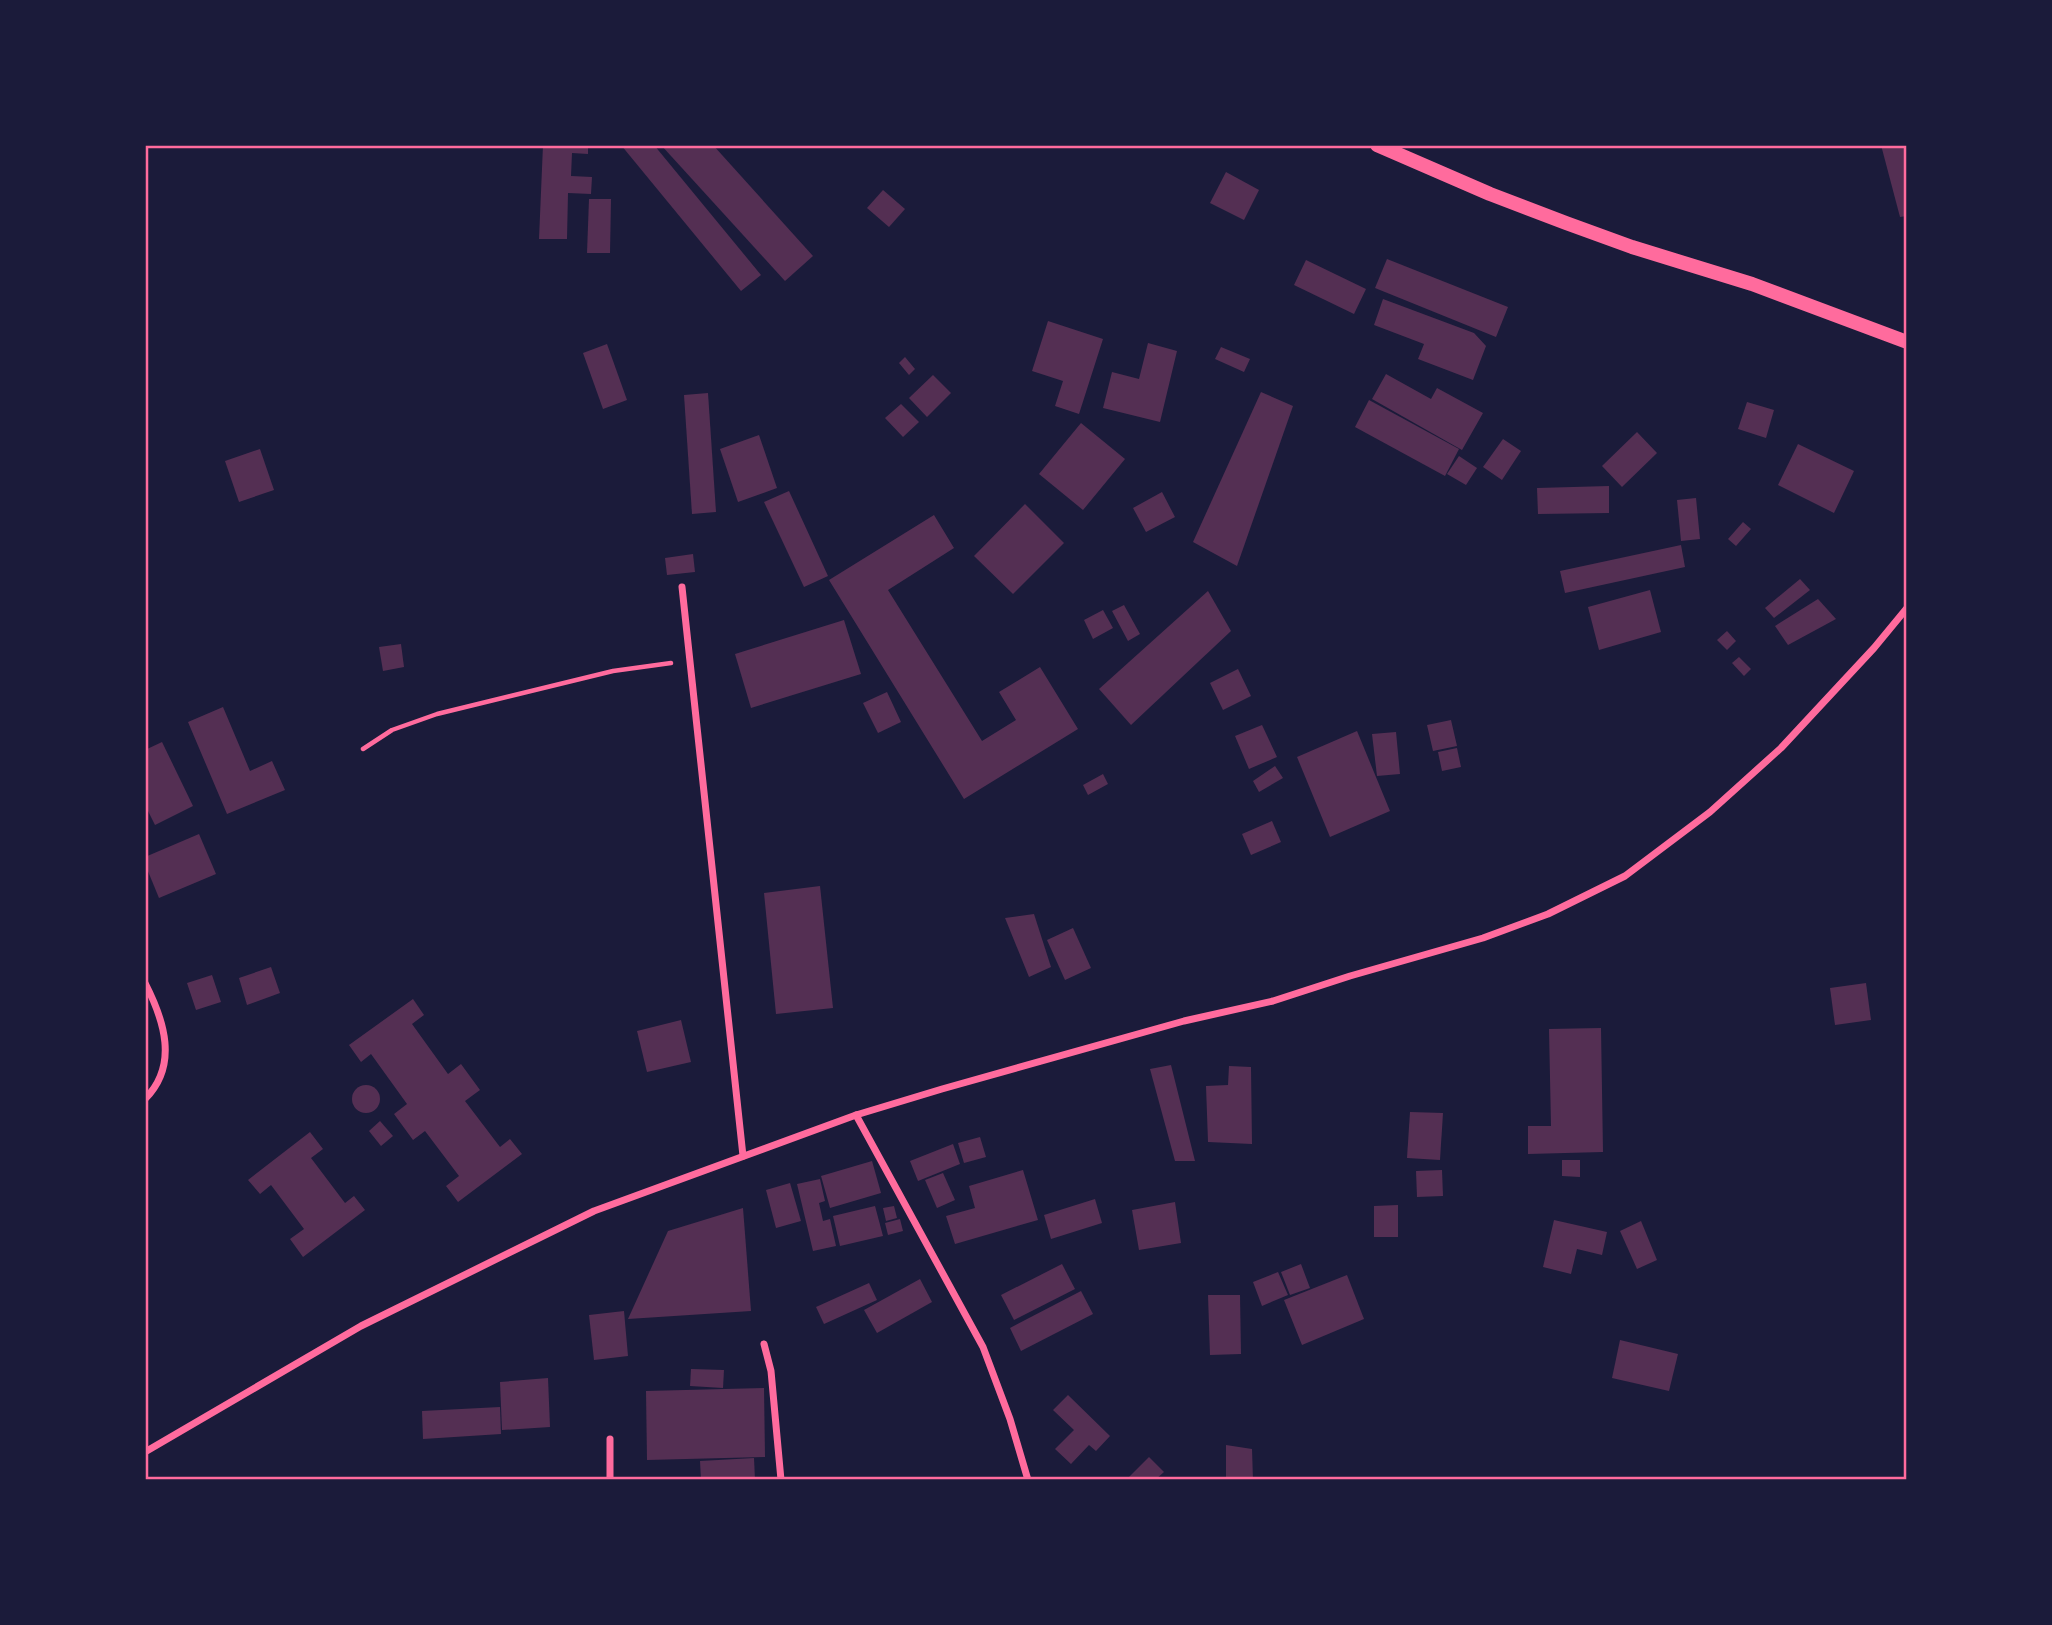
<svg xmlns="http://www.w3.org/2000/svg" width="2052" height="1625" viewBox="0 0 2052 1625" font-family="'Archivo Narrow',sans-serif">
<rect width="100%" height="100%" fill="#1b1b3a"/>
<!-- building -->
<g fill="#542f53">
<path d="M543 145H588V154L572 153 571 176 592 177 591 194 568 193 567 239H539Z"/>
<path d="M621 145H654L761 275 741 291Z"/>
<path d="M661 145H713L813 256 785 281Z"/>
<path d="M1881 145H1907V216L1900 217Z"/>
<path d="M1226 172 1259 190 1244 220 1210 203Z"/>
<path d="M883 190 905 209 889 227 867 208Z"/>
<path d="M589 199H611L610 253H587Z"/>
<path d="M1387 259 1508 307 1496 337 1375 288Z"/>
<path d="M1306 260 1366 289 1354 314 1294 285Z"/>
<path d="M1383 299 1474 333 1486 346 1473 380 1418 359 1424 344 1374 325Z"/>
<path d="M1048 321 1103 339 1079 414 1055 406 1063 381 1032 371Z"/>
<path d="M1148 343 1177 351 1160 422 1103 408 1112 372 1139 379Z"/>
<path d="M607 344 627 400 603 409 583 353Z"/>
<path d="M1221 347 1250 359 1244 372 1215 359Z"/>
<path d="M905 357 915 369 909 375 899 363Z"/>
<path d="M1386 374 1431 399 1437 388 1483 413 1462 450 1372 399Z"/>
<path d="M933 375 951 393 927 417 909 398Z"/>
<path d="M1261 392 1293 406 1237 566 1193 542Z"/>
<path d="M708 393 716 512 692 514 684 395Z"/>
<path d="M1369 400 1459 449 1445 476 1355 427Z"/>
<path d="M1747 402 1774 410 1766 438 1738 429Z"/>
<path d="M901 404 919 422 903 437 885 418Z"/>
<path d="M1081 423 1125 459 1083 510 1039 474Z"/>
<path d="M1637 432 1657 453 1622 487 1602 466Z"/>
<path d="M759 435 777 488 738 502 720 449Z"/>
<path d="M1503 439 1521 451 1502 480 1483 467Z"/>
<path d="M1798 444 1854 471 1834 513 1778 485Z"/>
<path d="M260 449 274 490 239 502 225 461Z"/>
<path d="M1459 456 1477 468 1466 485 1447 474Z"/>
<path d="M1609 486V513L1538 514 1537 488Z"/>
<path d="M789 491 828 576 804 587 764 502Z"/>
<path d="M1162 492 1175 517 1146 532 1133 508Z"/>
<path d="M1696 498 1700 539 1681 541 1677 500Z"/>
<path d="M1025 504 1064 543 1013 594 974 556Z"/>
<path d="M934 515 954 548 888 590 982 741 1016 720 999 692 1040 667 1078 729 964 799 829 580Z"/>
<path d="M1743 522 1751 529 1736 546 1728 539Z"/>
<path d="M1681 545 1685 567 1565 593 1560 571Z"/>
<path d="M693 554 695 572 667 575 665 558Z"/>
<path d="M1800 579 1810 590 1774 618 1765 608Z"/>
<path d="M1650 590 1661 632 1599 650 1588 607Z"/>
<path d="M1208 591 1231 631 1131 725 1099 689Z"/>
<path d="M1818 599 1836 619 1788 645 1775 626Z"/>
<path d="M1124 605 1140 634 1128 641 1112 611Z"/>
<path d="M1103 610 1113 628 1093 639 1084 620Z"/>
<path d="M844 620 861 674 751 708 735 654Z"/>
<path d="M1727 631 1736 641 1727 650 1717 640Z"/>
<path d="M401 644 404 667 383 671 379 647Z"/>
<path d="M1739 657 1751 669 1744 676 1732 663Z"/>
<path d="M1238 669 1251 696 1223 710 1210 683Z"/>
<path d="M887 692 901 722 878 733 863 703Z"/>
<path d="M223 707 250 771 272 761 285 790 227 814 188 722Z"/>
<path d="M1451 720 1457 746 1433 751 1427 725Z"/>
<path d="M1262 725 1277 757 1249 769 1235 736Z"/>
<path d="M1357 731 1390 811 1330 837 1297 757Z"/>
<path d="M1396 732 1400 774 1377 776 1372 734Z"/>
<path d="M162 742 193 806 155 825 145 805V750Z"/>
<path d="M1457 748 1461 767 1442 771 1438 752Z"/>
<path d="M1275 766 1283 778 1259 792 1253 781Z"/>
<path d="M1103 774 1108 784 1088 795 1083 785Z"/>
<path d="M1272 821 1281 842 1251 855 1242 834Z"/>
<path d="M199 834 216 874 159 898 145 864V857Z"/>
<path d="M820 886 833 1008 776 1014 764 893Z"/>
<path d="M1034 914 1051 967 1029 977 1005 918Z"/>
<path d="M1073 928 1091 968 1065 980 1047 940Z"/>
<path d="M271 967 280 993 247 1005 239 978Z"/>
<path d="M212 975 221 1002 196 1010 187 983Z"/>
<path d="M1866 983 1871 1020 1835 1025 1830 988Z"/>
<path d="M413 999 424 1015 412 1024 448 1074 461 1064 480 1090 465 1101 500 1147 510 1139 522 1154 458 1202 446 1186 459 1176 425 1131 413 1140 394 1114 407 1104 371 1054 361 1062 349 1045Z"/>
<path d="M681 1020 691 1062 647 1072 637 1031Z"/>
<path d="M1601 1028 1603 1152 1528 1154V1126H1551L1549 1029Z"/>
<path d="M1171 1065 1195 1161H1175L1150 1069Z"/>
<path d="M1229 1066 1251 1067 1252 1144 1208 1142 1206 1086 1228 1085Z"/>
<circle cx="366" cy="1099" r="14"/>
<path d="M1410 1112 1443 1113 1440 1160 1407 1158Z"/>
<path d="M380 1121 393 1136 381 1146 369 1131Z"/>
<path d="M310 1132 323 1149 311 1158 345 1203 354 1196 365 1210 303 1257 290 1239 304 1229 271 1185 260 1194 248 1180Z"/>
<path d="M980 1137 986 1157 964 1163 958 1143Z"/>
<path d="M953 1144 960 1164 918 1181 910 1161Z"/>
<path d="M1562 1160H1580V1177L1562 1176Z"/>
<path d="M872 1161 881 1193 830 1208 821 1176Z"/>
<path d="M1023 1170 1038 1220 955 1244 946 1216 975 1208 969 1186Z"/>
<path d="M1442 1170 1443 1196 1417 1197 1416 1171Z"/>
<path d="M943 1173 955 1200 937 1208 925 1180Z"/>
<path d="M820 1179 825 1201 819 1203 823 1221 830 1219 836 1246 813 1251 797 1184Z"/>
<path d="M790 1183 801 1221 776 1228 766 1190Z"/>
<path d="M1095 1199 1102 1223 1051 1239 1044 1215Z"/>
<path d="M1175 1202 1181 1243 1139 1250 1132 1210Z"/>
<path d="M1398 1205V1237H1374V1206Z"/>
<path d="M875 1206 883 1236 840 1246 833 1216Z"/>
<path d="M894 1206 897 1218 886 1221 883 1208Z"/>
<path d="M743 1208 751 1311 628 1319 668 1231Z"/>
<path d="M900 1219 903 1231 888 1235 885 1223Z"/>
<path d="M1554 1220 1607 1232 1602 1255 1577 1249 1571 1274 1543 1267Z"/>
<path d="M1641 1221 1657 1260 1637 1269 1620 1231Z"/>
<path d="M1062 1264 1075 1289 1014 1320 1001 1295Z"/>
<path d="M1301 1264 1310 1288 1290 1295 1281 1272Z"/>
<path d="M1278 1272 1288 1295 1262 1306 1253 1282Z"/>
<path d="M1347 1275 1364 1319 1302 1345 1284 1300Z"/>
<path d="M920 1279 932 1302 877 1333 864 1310Z"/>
<path d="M869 1283 877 1300 824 1324 816 1307Z"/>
<path d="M1081 1291 1093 1314 1021 1351 1010 1328Z"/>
<path d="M1208 1295H1240L1241 1354 1210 1355Z"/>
<path d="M624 1311 628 1356 594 1360 589 1315Z"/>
<path d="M1620 1340 1678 1354 1669 1391 1612 1378Z"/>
<path d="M691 1369 724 1370 723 1388 690 1386Z"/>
<path d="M548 1378 550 1427 502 1430 500 1382Z"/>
<path d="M764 1388 765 1457 647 1460 646 1391Z"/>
<path d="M1068 1395 1110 1436 1096 1451 1089 1445 1071 1464 1055 1449 1074 1430 1053 1410Z"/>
<path d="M500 1407 501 1434 423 1439 422 1411Z"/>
<path d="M1226 1445 1252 1449 1253 1480H1226Z"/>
<path d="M1149 1457 1164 1472 1155 1480H1126Z"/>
<path d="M754 1458 755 1480H701L700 1461Z"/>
</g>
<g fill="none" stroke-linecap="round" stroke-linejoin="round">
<!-- path -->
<path stroke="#ff6b9d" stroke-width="4.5" d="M363 749 392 730 437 714 613 671 671 663"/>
<!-- minor -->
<g stroke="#ff6b9d" stroke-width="7">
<path d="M682 587 743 1156"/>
<path d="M145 983C164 1020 179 1065 145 1099"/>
<path d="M856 1115 983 1347 1010 1419 1028 1480"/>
<path d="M764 1344 771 1371 781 1480"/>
<path d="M610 1439V1480"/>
<path d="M145 1452 361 1326 594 1211 856 1115 942 1089 1184 1021 1273 1001 1350 976 1483 938 1548 914 1625 876 1710 812 1781 748 1874 648 1907 608"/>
</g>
<!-- secondary -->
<path stroke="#ff6b9d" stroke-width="14" d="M1377 145 1490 194 1566 223 1632 247 1752 284 1907 342"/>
</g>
<!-- border -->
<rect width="2052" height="1625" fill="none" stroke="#1b1b3a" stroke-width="294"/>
<rect x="147" y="147" width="1758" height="1331" fill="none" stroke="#ff6b9d" stroke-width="2.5"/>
</svg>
